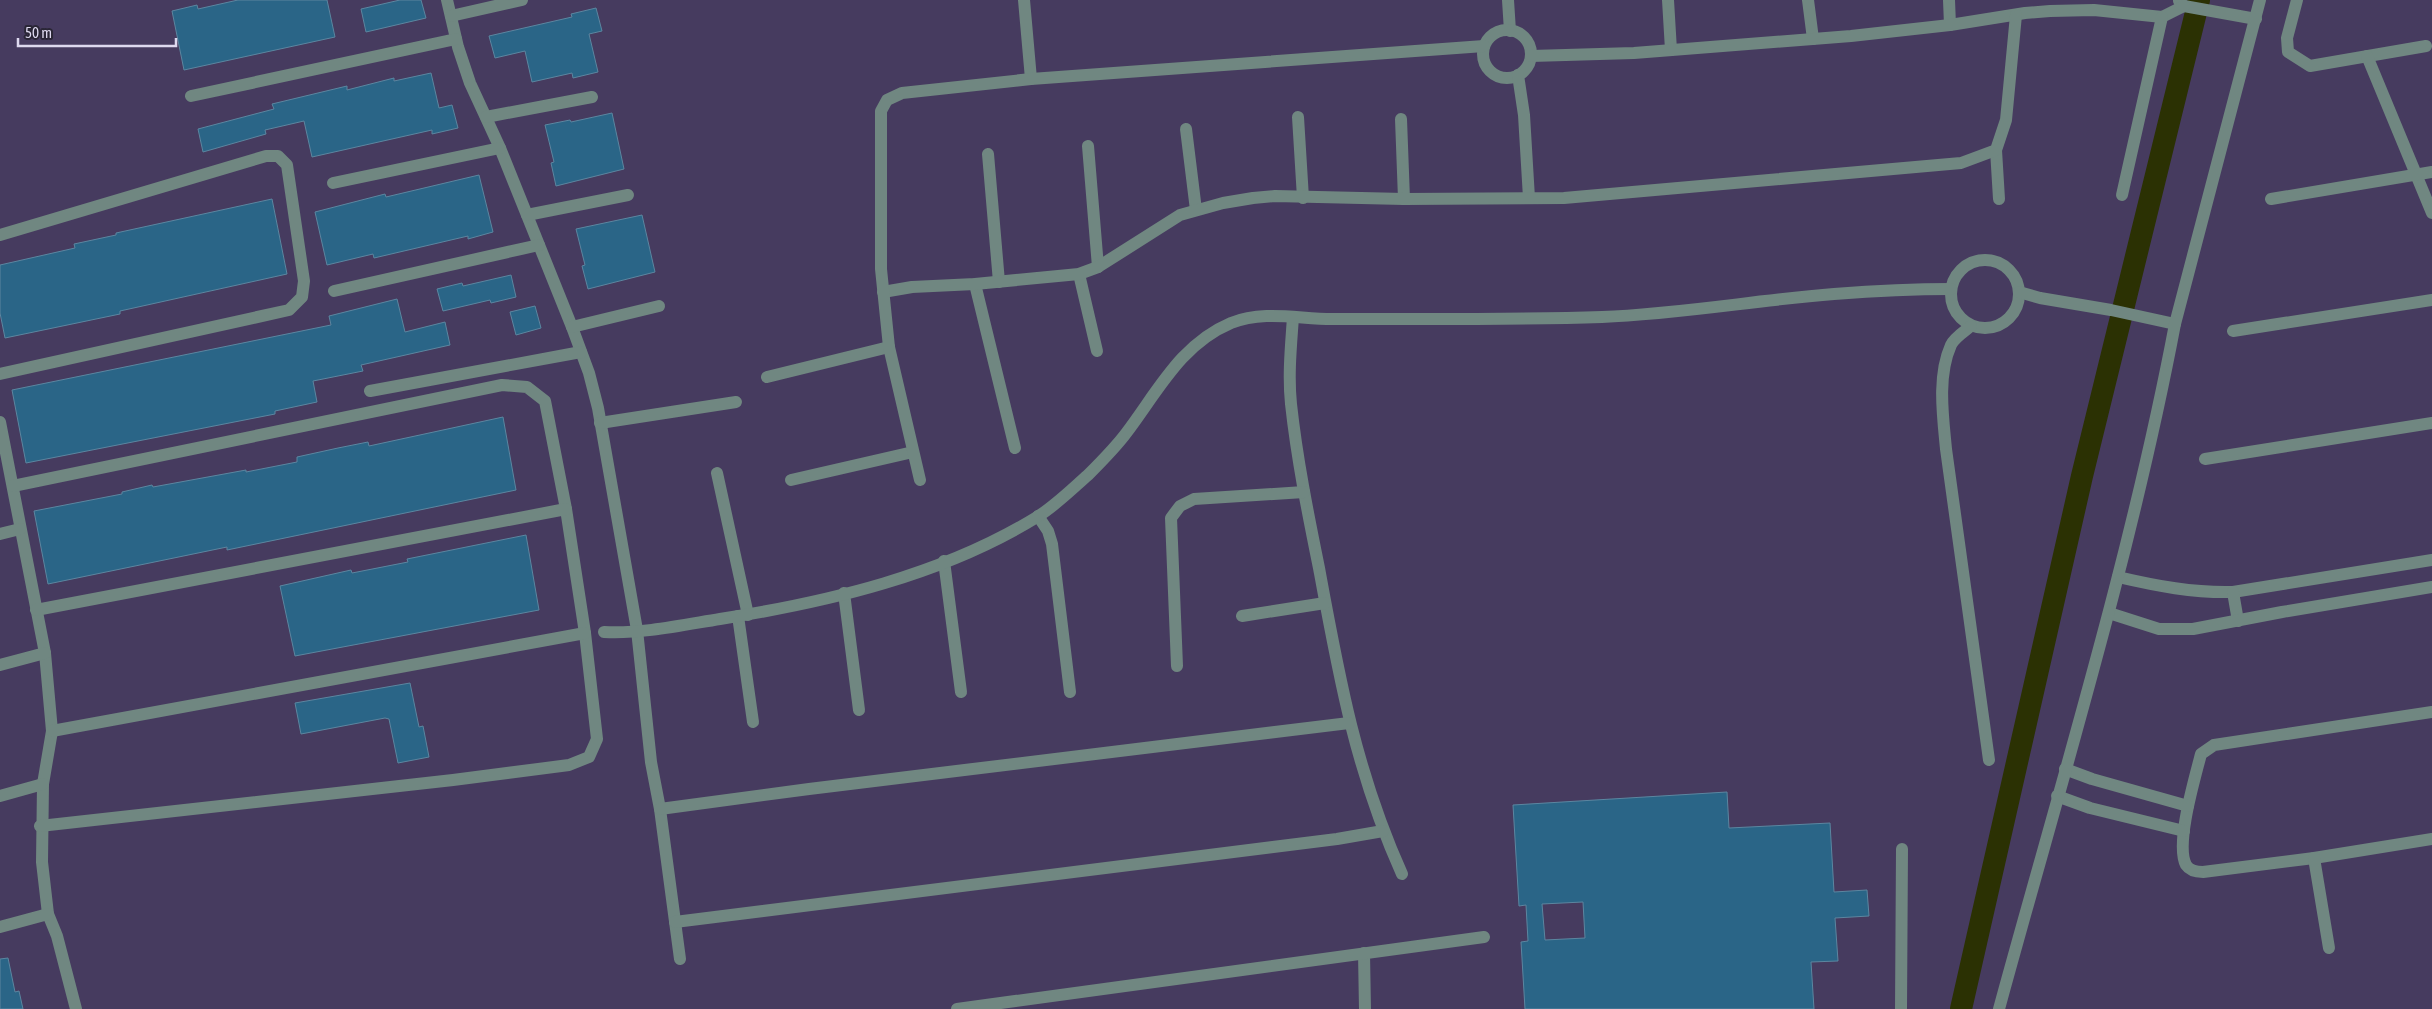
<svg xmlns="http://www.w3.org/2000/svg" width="2432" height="1009" viewBox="0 0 2432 1009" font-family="'Asap Condensed',sans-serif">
<rect width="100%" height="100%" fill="#463b5f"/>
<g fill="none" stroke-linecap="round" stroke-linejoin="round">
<!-- canal -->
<path stroke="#2b3103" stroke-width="22" d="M1961 1009 2082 476 2199 0"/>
</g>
<!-- building -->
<g fill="#2a6587" stroke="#5c86a0" fill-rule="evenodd">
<path d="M238 0H327L335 37 184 70 172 11 197 5 198 9Z"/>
<path d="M400 0H421L426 18 366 32 361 9Z"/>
<path d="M596 8 602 31 589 34 598 72 573 78 572 73 532 82 525 51 495 58 489 36 572 17 571 14Z"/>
<path d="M431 73 439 108 452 105 458 128 432 134V130L312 157 304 121 265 130 266 134 203 152 198 129 274 109 272 104 347 86V90L394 78V81Z"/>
<path d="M612 113 624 169 556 186 551 163 554 162 545 125 570 120 571 122Z"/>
<path d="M479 175 493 232 468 239V236L374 258 373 254 327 265 315 212 385 194 386 197Z"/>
<path d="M272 199 287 274 120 311V314L5 338 0 313V265L75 248 74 244 116 235V233Z"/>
<path d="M642 215 655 272 588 289 582 266 585 265 576 229Z"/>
<path d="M511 275 516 297 491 303 490 300 443 311 437 289 462 283 463 286Z"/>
<path d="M397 299 405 332 445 322 450 345 361 365 363 371 313 381 317 402 275 411V414L26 463 12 390 331 325 329 316Z"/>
<path d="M535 306 541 328 516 335 510 312Z"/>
<path d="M503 417 516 490 227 550V547L48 584 34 511 122 494V492L152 485 153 487 246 470V472L297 462V457L338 448 368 442 369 446Z"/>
<path d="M526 535 539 610 295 656 280 586 351 570 352 573 408 562 407 559Z"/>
<path d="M410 683 419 727 423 726 429 757 398 763 389 719 385 718 301 734 295 703Z"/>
<path d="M1727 792 1729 828 1830 823 1834 892 1867 890 1869 916 1835 918 1838 961 1811 962 1814 1009H1525L1521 942 1528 941 1526 905 1519 906 1513 805ZM1583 902 1585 938 1545 940 1542 904Z"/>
<path d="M8 958 15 992 19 991 23 1009H0V959Z"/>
</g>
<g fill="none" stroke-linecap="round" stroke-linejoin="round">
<!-- minor -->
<g stroke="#708781" stroke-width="12">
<path d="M447 0 458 47 470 83 500 148 572 327 589 373 598 408 637 630 651 762 660 809 680 959"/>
<path d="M1024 0 1031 79"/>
<path d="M1508 0 1510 31"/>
<path d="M1668 0 1671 50"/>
<path d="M1808 0 1813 39"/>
<path d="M1949 0 1950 25"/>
<path d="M2297 0 2287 38 2288 52 2310 66 2426 46"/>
<path d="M2179 1 2184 6 2256 19"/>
<path d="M451 16 522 0"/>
<circle cx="1507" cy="54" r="24"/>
<path d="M1531 56 1634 53 1851 36 1950 25 2025 13 2050 11 2094 10 2162 17 2184 6"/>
<path d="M2367 56 2432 213"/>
<path d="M1518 75 1524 115 1529 198"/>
<path d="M191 96 456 39"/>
<path d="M486 117 592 97"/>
<path d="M1298 117 1303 198"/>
<path d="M1401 119 1404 199"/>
<path d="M1186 129 1196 210"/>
<path d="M1088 146 1098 267"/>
<path d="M1996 150 1999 199"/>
<path d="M988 154 999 282"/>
<path d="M333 183 500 148"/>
<path d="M2122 195 2162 17"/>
<path d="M2271 199 2432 172"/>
<path d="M527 215 628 195"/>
<path d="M0 235 266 156H278L287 165 304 281 302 297 289 310 0 374"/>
<circle cx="1985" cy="294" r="34"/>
<path d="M1079 274 1097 351"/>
<path d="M975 284 1015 448"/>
<path d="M334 291 539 245"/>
<path d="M883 292 912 287 975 284 1079 274 1098 267 1180 215 1223 203 1253 198 1275 196 1404 199 1564 198 1961 163 1996 150 2006 120 2016 15"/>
<path d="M2019 292 2040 298 2111 310 2175 324"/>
<path d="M1293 317C1291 346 1288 375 1291 404 1297 459 1308 514 1319 568 1339 677 1356 772 1402 874"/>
<path d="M1971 326C1965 331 1954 338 1951 345 1937 376 1943 417 1946 449L1989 760"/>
<path d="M572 327 659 306"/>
<path d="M2233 331 2432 300"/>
<path d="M767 377 889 347"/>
<path d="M370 391 581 352"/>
<path d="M0 422 45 653 52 731 43 784 42 862 48 914 57 936 76 1009"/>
<path d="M600 423 736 402"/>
<path d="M2205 459 2432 423"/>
<path d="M717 473 748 615"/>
<path d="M791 480 913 452"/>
<path d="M920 480 889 347 881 269V111L887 100 902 93 1031 79 1484 46"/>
<path d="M13 486 502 385 527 387 545 401 566 509 585 633 597 739 589 757 569 765 453 780 40 826"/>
<path d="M1038 516 1048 531 1052 544 1070 692"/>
<path d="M0 534 20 529"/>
<path d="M944 561 961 692"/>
<path d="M2118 577C2157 586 2193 593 2233 592L2432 560"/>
<path d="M2233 592 2238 621"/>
<path d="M844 593 859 710"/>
<path d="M36 610 566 509"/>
<path d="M2109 613 2159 629H2193L2282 612 2432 587"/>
<path d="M738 616 753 722"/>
<path d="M1242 616 1325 603"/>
<path d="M604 632C642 634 683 625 720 619 828 602 943 575 1037 517 1055 506 1072 489 1088 475 1101 462 1116 447 1127 432 1158 391 1181 344 1231 323 1264 310 1298 319 1332 319 1422 319 1512 320 1602 317 1680 314 1757 300 1834 294 1873 291 1912 289 1951 289"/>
<path d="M0 665 45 653"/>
<path d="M1177 666 1171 518 1180 506 1194 499 1304 492"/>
<path d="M2432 712 2214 745 2201 754C2195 778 2175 844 2186 865 2190 871 2196 872 2203 872L2314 858 2432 839"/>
<path d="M52 731 585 633"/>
<path d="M2065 769 2092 779 2188 806"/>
<path d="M0 796 43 784"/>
<path d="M2057 796 2090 808 2184 831"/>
<path d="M660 809 809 789 1349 723"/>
<path d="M2314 858 2329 948"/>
<path d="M675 922 1337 839 1383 831"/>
<path d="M0 927 48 914"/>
<path d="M1364 953 1365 1009"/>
<path d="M957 1009 1484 937"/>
<path d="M1901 1009 1902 849"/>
<path d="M1999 1009C2061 782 2131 556 2175 324L2260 0"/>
</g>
</g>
<!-- scale -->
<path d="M18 38v8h158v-8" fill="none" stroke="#ded9ef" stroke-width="2.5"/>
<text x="25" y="38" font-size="15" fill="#ded9ef" stroke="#2a2636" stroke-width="4" paint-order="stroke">50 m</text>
</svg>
